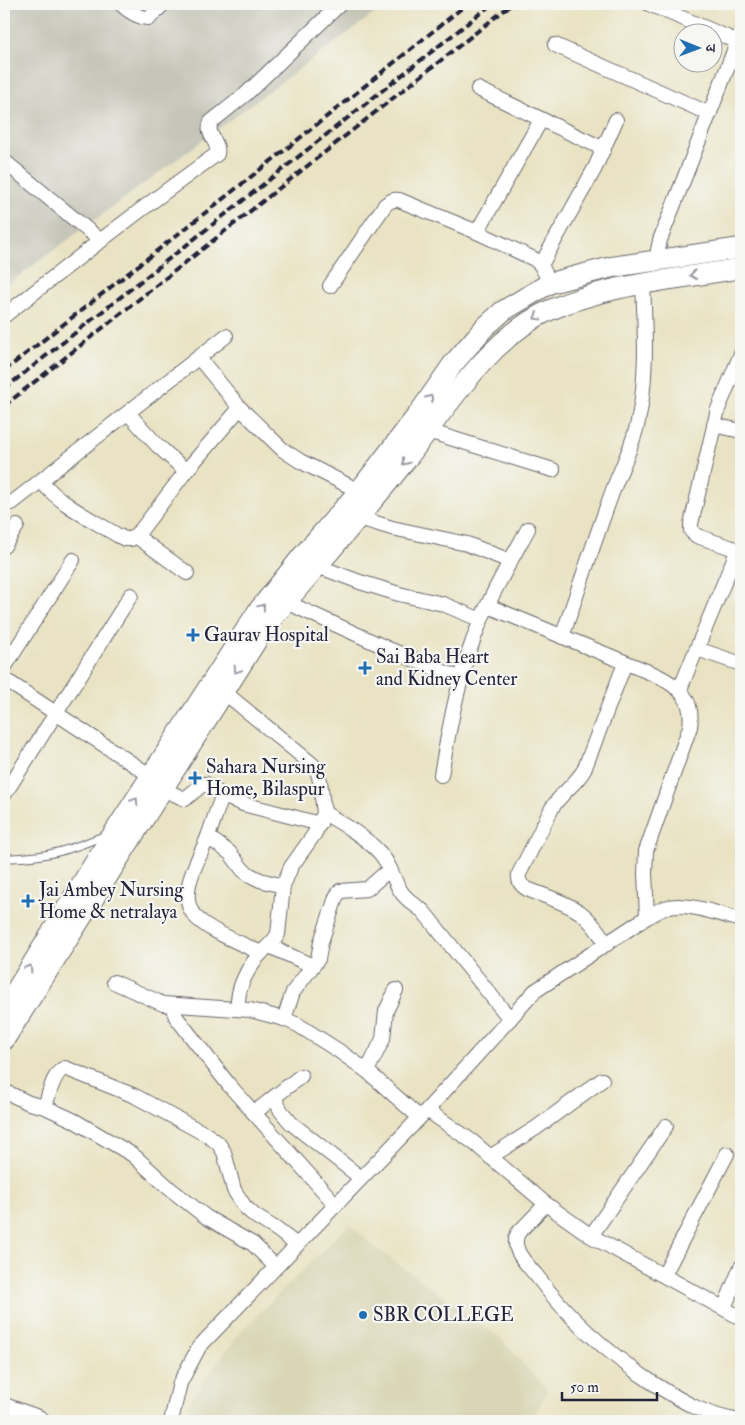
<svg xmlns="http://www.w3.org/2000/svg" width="745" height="1425" viewBox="0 0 745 1425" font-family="'IM FELL Double Pica','Noto Serif Devanagari',serif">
<rect width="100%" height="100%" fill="#f6f6f2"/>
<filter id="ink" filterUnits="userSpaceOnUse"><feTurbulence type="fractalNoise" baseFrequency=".02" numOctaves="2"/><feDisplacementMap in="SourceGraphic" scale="10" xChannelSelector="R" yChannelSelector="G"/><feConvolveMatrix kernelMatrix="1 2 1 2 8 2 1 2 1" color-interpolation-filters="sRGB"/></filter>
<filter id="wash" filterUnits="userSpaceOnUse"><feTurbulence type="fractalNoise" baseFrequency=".0096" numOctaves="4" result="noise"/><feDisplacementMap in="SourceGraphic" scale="20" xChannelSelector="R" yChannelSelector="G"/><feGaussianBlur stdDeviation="1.12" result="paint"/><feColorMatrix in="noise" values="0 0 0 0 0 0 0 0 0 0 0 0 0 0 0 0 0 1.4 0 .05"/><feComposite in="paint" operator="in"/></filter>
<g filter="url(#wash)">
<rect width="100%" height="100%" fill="#e9e3c3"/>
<!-- built -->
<path fill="#d9d5b5" d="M350 1224 372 1245 500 1338 548 1391 530 1421H184L190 1402 207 1376 243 1329Z"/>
<!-- industrial -->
<path fill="#c5c5b8" d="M4 4H387L4 287Z"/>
</g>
<g filter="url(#ink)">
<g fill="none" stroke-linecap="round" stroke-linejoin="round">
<defs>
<path id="lane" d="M12 858C50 857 71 849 106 835"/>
<g id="street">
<path d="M121 4C128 11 139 18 149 18L163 4"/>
<path d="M649 4 741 43"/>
<path d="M555 45 710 114"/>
<path d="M478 89 604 149"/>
<path d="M4 161 101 241"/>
<path d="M477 232 541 120"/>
<path d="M658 261V250L660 240 741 33"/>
<path d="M541 265 595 168 616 120"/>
<path d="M330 286 385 205C390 201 393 199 399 200L477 232 534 259 541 265 550 283"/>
<path d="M4 316C74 261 144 206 217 154 220 142 205 135 211 122L246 94 340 4"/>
<path d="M741 354 718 409 691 524V531L697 536 741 551"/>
<path d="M199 358 240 408 283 450 300 461 359 491"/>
<path d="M128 413 157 445 186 471"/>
<path d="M714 425 741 431"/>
<path d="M428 431 553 470"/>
<path d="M41 481C61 505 91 519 117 535L125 539H131L141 530 186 471 240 408"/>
<path d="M12 503 226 336"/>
<path d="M359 518 392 528 467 544 510 561"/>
<path d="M136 536 187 573"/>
<path d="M4 546 17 526"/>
<path d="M317 566 360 582 399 594 443 604 481 620"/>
<path d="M286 602 391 650 461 679"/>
<path d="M488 606 656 675C680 687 694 699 690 727L646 851 645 873 647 917"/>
<path d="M562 637C579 588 595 539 613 490 621 469 631 449 637 426 648 380 645 330 643 283"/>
<path d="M697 649 741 664"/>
<path d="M4 668 73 560"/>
<path d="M4 679 151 776"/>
<path d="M680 689 738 549"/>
<path d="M224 692 313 765 318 773 320 781 324 813 315 833 291 867 283 886 278 934C274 942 268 946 262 952 248 966 236 989 238 1009"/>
<path d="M441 775C450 723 460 669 481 620 494 589 512 558 528 529"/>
<path d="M163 789 185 799 203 784H206L223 796 243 804 320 824"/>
<path d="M4 795 131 595"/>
<path d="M223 796C216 810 213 824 207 839 199 859 177 894 194 915 206 930 243 944 261 953"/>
<path d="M324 813C343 824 364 836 379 852 390 863 392 877 400 890 405 899 415 905 423 911L510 1019"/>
<path d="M208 837 230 853 243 870 250 875 260 880 283 886"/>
<path d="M607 944C599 933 592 921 581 913 566 902 544 896 527 889 520 885 518 881 519 874L552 808C561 793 576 784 584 770L625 663"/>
<path d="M269 946 313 966"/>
<path d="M114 982 163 1004 250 1010 284 1019 298 1025 339 1051 367 1071 419 1117"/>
<path d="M172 1005 176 1017 229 1085 336 1205"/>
<path d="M284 1019 293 992 318 959 321 942 336 897 340 891 367 889 390 869"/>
<path d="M367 1071 383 1039 386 1011 396 990"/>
<path d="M4 1091 29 1103 45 1107 73 1120 133 1155 169 1188 206 1217 253 1244 276 1267"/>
<path d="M274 1097 281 1111 291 1123 361 1178"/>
<path d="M45 1107C49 1095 53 1072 65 1068L135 1096 207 1135 218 1143 224 1152 234 1190 245 1207 255 1216 276 1229 297 1245"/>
<path d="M427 1110 473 1142 546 1204 591 1236 741 1318"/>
<path d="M254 1113 301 1076"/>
<path d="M490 1157 536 1128 602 1080"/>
<path d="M546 1204 518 1233C510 1249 526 1263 536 1275 569 1319 607 1353 653 1383 681 1401 707 1416 740 1421"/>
<path d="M591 1236 666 1126"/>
<path d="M664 1275 727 1154"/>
<path d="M724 1308 741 1267"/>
<path d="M171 1421 180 1383 199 1347 427 1110 535 991 647 917C653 914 659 910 665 908 686 901 721 915 741 920"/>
</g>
<g id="secondary">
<path d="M4 1010 97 859 258 611 304 554 359 491 419 413 453 364 484 328 503 311 550 283 612 267 741 248"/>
<path d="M4 1040 260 635 275 615C318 565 361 516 402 465 443 413 488 338 550 310 611 283 676 280 741 268"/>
</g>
<path id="primary" d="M4 1409 38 1421"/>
</defs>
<!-- lane casing -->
<use href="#lane" stroke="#68666b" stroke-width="9"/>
<!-- street casing -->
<use href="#street" stroke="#68666b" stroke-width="16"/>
<!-- secondary casing -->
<use href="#secondary" stroke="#68666b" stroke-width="22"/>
<!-- primary casing -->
<use href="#primary" stroke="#68666b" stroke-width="24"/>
<!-- lane -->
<use href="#lane" stroke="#fff" stroke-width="7"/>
<!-- street -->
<use href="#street" stroke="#fff" stroke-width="14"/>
<!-- secondary -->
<use href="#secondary" stroke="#fff" stroke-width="20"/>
<!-- primary -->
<use href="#primary" stroke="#fff" stroke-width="22"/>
<!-- rail -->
<g stroke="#22223b" stroke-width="4" stroke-dasharray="8 4" stroke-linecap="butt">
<path d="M4 371 280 154 467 4"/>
<path d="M4 389 492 4"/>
<path d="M4 406 512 4"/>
</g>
</g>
<!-- one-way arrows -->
<defs><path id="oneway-chevron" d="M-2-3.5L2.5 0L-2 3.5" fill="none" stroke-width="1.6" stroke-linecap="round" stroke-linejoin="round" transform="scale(1.25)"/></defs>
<g stroke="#9c9ca7">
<use href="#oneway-chevron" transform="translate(693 275) rotate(172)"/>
<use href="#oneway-chevron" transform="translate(537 317) rotate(151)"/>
<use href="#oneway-chevron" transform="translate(430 398) rotate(-55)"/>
<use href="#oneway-chevron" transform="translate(405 462) rotate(128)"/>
<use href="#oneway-chevron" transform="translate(262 607) rotate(-53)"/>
<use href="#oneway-chevron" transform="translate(237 670) rotate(123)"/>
<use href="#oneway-chevron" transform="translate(135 801) rotate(-57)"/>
<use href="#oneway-chevron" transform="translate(29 968) rotate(-58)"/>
</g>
</g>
<!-- markers -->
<g fill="#1f6fb2" stroke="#f6f6f2" stroke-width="2">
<path d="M190.5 627.5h5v5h5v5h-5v5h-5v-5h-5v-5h5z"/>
<path d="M362.5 660.5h5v5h5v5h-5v5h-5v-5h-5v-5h5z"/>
<path d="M192.5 770.5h5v5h5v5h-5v5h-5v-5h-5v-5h5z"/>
<path d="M25.5 893.5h5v5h5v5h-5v5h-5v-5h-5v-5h5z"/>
<circle cx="363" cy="1315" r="5"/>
</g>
<g text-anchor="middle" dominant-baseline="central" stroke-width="4.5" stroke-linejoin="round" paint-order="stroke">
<!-- poi labels -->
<g font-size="19" fill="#22223b" stroke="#f6f6f2" text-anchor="start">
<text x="204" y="635">Gaurav Hospital</text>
<text x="376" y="657">Sai Baba Heart<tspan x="376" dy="22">and Kidney Center</tspan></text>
<text x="206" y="767">Sahara Nursing<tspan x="206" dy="22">Home, Bilaspur</tspan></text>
<text x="39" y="890">Jai Ambey Nursing<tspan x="39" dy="22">Home &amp; netralaya</tspan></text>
<text x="373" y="1315">SBR COLLEGE</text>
</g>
</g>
<!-- margin -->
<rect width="745" height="1425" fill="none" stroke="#f6f6f2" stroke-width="20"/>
<!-- north arrow -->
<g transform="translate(698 48) rotate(91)"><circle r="24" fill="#f6f6f2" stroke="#a1a1a9"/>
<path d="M0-4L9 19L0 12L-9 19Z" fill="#1f6fb2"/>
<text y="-8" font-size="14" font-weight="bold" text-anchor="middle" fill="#22223b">उ</text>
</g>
<!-- scale -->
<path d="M562 1392v8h95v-8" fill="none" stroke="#22223b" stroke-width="2.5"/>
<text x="570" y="1392" font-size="15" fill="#22223b" stroke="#f6f6f2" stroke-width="4" paint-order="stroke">50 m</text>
</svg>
